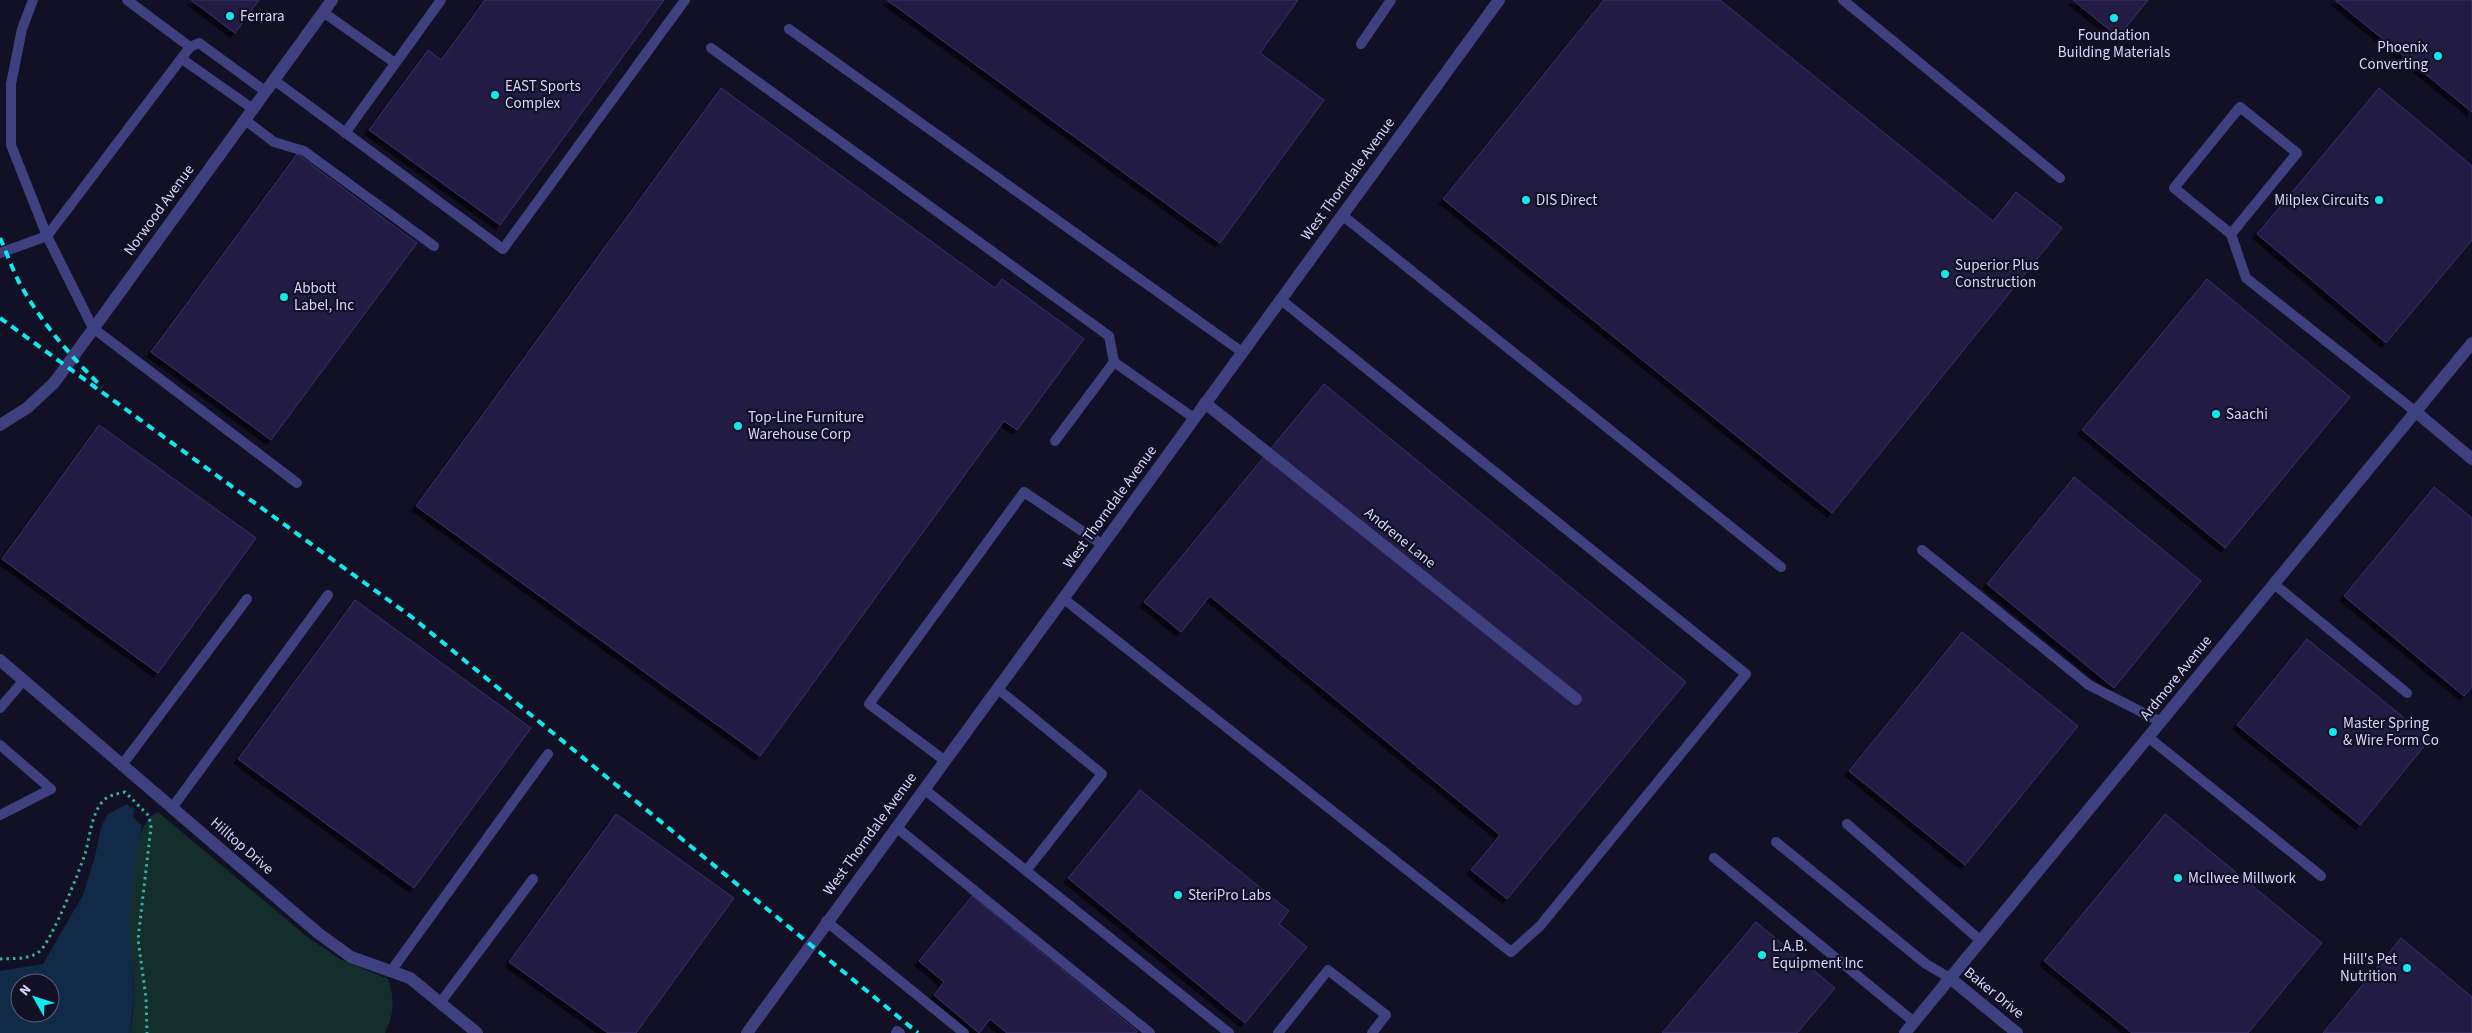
<svg xmlns="http://www.w3.org/2000/svg" width="2472" height="1033" viewBox="0 0 2472 1033" font-family="'Source Sans 3',sans-serif">
<defs>
<filter id="shadow"><feDropShadow dx="-4.5" dy="4.5" stdDeviation="0" flood-color="#0009"/></filter>
</defs>
<rect width="100%" height="100%" fill="#121024"/>
<!-- green -->
<path fill="#132e2b" d="M158 812 310 939 340 959 388 979C395 999 394 1014 385 1033H130C132 1019 134 1005 134 991 133 968 128 945 129 922 129 900 133 819 158 812Z"/>
<!-- water -->
<path fill="#112a47" fill-rule="evenodd" d="M127 804 134 810 133 817 142 826 133 874 129 924 134 994 130 1033H0V971L43 964 83 895 95 856 101 827 108 814ZM20 983H50V1013H20Z"/>
<!-- building -->
<g fill="#221d44" stroke="#38316e" filter="url(#shadow)">
<path d="M191 0H259L235 33Z"/>
<path d="M485 0H664L500 225 369 130 428 50 441 60Z"/>
<path d="M887 0H1298L1260 53 1324 100 1220 243Z"/>
<path d="M1604 0H1720L1993 221 2016 192 2062 228 1832 513 1443 199Z"/>
<path d="M2073 0H2148L2118 37Z"/>
<path d="M2335 0H2472V112Z"/>
<path d="M721 88 995 288 1002 279 1084 339 1017 430 1004 421 760 756 416 506Z"/>
<path d="M2379 88 2472 166V240L2386 343 2257 234Z"/>
<path d="M297 154 417 243 271 440 151 352Z"/>
<path d="M2207 279 2350 397 2225 548 2082 430Z"/>
<path d="M1324 384 1686 682 1507 899 1471 870 1500 835 1210 596 1181 632 1144 602Z"/>
<path d="M99 425 256 538 158 673 2 559Z"/>
<path d="M2074 477 2201 581 2114 688 1987 584Z"/>
<path d="M2434 487 2472 518V687L2464 696 2344 596Z"/>
<path d="M355 600 531 728 414 888 238 759Z"/>
<path d="M1962 632 2078 726 1965 865 1849 771Z"/>
<path d="M2307 639 2430 739 2360 825 2237 725Z"/>
<path d="M1140 790 1289 911 1279 924 1307 947 1245 1023 1068 878Z"/>
<path d="M616 814 734 898 636 1033H608L509 962Z"/>
<path d="M2165 814 2322 943 2248 1033H2132L2044 961Z"/>
<path d="M972 896 1137 1031 1136 1033H1007L990 1019 979 1033 934 995 944 982 919 961Z"/>
<path d="M1756 922 1835 988 1797 1033H1662Z"/>
<path d="M2401 938 2472 997V1033H2323Z"/>
</g>
<g fill="none" stroke-linecap="round" stroke-linejoin="round">
<!-- path -->
<path stroke="#36b09f" stroke-width="3" stroke-dasharray="2.5 4" stroke-linecap="butt" d="M0 959C13 958 30 960 40 951 52 940 79 872 85 854 90 838 91 813 104 800 109 795 117 794 125 792L149 816 151 827 138 939 146 998 147 1033"/>
<!-- service -->
<g stroke="#3e4080" stroke-width="10">
<path d="M33 0 22 29 11 84V145L47 236 93 328 297 483"/>
<path d="M127 0 190 47"/>
<path d="M1843 0 2060 178"/>
<path d="M323 12 395 63"/>
<path d="M789 29 1242 352"/>
<path d="M1361 44 1391 0"/>
<path d="M711 48 1109 336 1114 362 1194 418"/>
<path d="M182 59 253 109"/>
<path d="M274 80 503 249 685 0"/>
<path d="M245 120 274 142 304 151 434 246"/>
<path d="M345 133 441 0"/>
<path d="M1342 215 1781 567"/>
<path d="M2231 234 2297 153 2240 107 2174 188 2231 234 2246 278 2416 412"/>
<path d="M0 253 47 236 190 47 199 43 265 91"/>
<path d="M1055 441 1114 362"/>
<path d="M1922 550 2089 685 2161 722"/>
<path d="M2274 584 2407 693"/>
<path d="M1064 599 1511 952 1540 926 1746 674 1280 299"/>
<path d="M998 689 1102 774 1026 871"/>
<path d="M0 708 24 680"/>
<path d="M2148 737 2321 876"/>
<path d="M0 745 51 789 0 815"/>
<path d="M944 760 869 704 1024 492 1103 545"/>
<path d="M122 765 247 599"/>
<path d="M924 789 1229 1033"/>
<path d="M172 808 328 595"/>
<path d="M1847 824 1981 941"/>
<path d="M896 827 1150 1033"/>
<path d="M1776 842 1926 964 1950 978"/>
<path d="M1714 858 1914 1022"/>
<path d="M826 921 964 1033"/>
<path d="M391 971 548 754"/>
<path d="M440 1003 533 879"/>
<path d="M896 1033 897 1031 900 1033"/>
<path d="M1278 1033 1328 970 1386 1015 1372 1033"/>
</g>
<!-- minor -->
<g stroke="#3e4080" stroke-width="12">
<path d="M1205 403 1576 699"/>
<path d="M2416 412 2472 459"/>
<path d="M0 425 27 408 54 383 332 0"/>
<path d="M0 660 318 933 351 957 410 978 477 1033"/>
<path d="M1950 978 2017 1033"/>
<path d="M747 1033 1499 0"/>
<path d="M1905 1033 2472 343"/>
</g>
<!-- rail -->
<g stroke="#0eeaf0" stroke-width="4" stroke-dasharray="8 6" stroke-linecap="butt">
<path d="M0 238C7 253 12 269 20 284 41 322 71 357 102 387"/>
<path d="M0 318 413 618 918 1033"/>
</g>
</g>
<!-- markers -->
<g fill="#0eeaf0" stroke="#121024" stroke-width="2">
<circle cx="230" cy="16" r="5"/>
<circle cx="2114" cy="18" r="5"/>
<circle cx="2438" cy="56" r="5"/>
<circle cx="495" cy="95" r="5"/>
<circle cx="1526" cy="200" r="5"/>
<circle cx="2379" cy="200" r="5"/>
<circle cx="1945" cy="274" r="5"/>
<circle cx="284" cy="297" r="5"/>
<circle cx="2216" cy="414" r="5"/>
<circle cx="738" cy="426" r="5"/>
<circle cx="2333" cy="732" r="5"/>
<circle cx="2178" cy="878" r="5"/>
<circle cx="1178" cy="895" r="5"/>
<circle cx="1762" cy="955" r="5"/>
<circle cx="2407" cy="968" r="5"/>
</g>
<g text-anchor="middle" dominant-baseline="central" stroke-width="4.5" stroke-linejoin="round" paint-order="stroke">
<!-- poi labels -->
<g font-size="15" fill="#d7d6fd" stroke="#121024" text-anchor="start">
<text x="240" y="16">Ferrara</text>
<text x="2114" y="35" text-anchor="middle">Foundation<tspan x="2114" dy="17">Building Materials</tspan></text>
<text x="2428" y="47" text-anchor="end">Phoenix<tspan x="2428" dy="17">Converting</tspan></text>
<text x="505" y="86">EAST Sports<tspan x="505" dy="17">Complex</tspan></text>
<text x="1536" y="200">DIS Direct</text>
<text x="2369" y="200" text-anchor="end">Milplex Circuits</text>
<text x="1955" y="265">Superior Plus<tspan x="1955" dy="17">Construction</tspan></text>
<text x="294" y="288">Abbott<tspan x="294" dy="17">Label, Inc</tspan></text>
<text x="2226" y="414">Saachi</text>
<text x="748" y="417">Top-Line Furniture<tspan x="748" dy="17">Warehouse Corp</tspan></text>
<text x="2343" y="723">Master Spring<tspan x="2343" dy="17">&amp; Wire Form Co</tspan></text>
<text x="2188" y="878">McIlwee Millwork</text>
<text x="1188" y="895">SteriPro Labs</text>
<text x="1772" y="946">L.A.B.<tspan x="1772" dy="17">Equipment Inc</tspan></text>
<text x="2397" y="959" text-anchor="end">Hill's Pet<tspan x="2397" dy="17">Nutrition</tspan></text>
</g>
<!-- street labels -->
<g font-size="15" fill="#d7d6fd" stroke="#121024">
<text transform="translate(1348 179) rotate(-54)">West Thorndale Avenue</text>
<text transform="translate(159 210) rotate(-54)">Norwood Avenue</text>
<text transform="translate(1110 507) rotate(-54)">West Thorndale Avenue</text>
<text transform="translate(1400 538) rotate(39)">Andrene Lane</text>
<text transform="translate(2176 678) rotate(-51)">Ardmore Avenue</text>
<text transform="translate(870 834) rotate(-54)">West Thorndale Avenue</text>
<text transform="translate(242 846) rotate(41)">Hilltop Drive</text>
<text transform="translate(1994 993) rotate(39)">Baker Drive</text>
</g>
</g>
<!-- north arrow -->
<g transform="translate(35 998) rotate(309)"><circle r="24" fill="#121024" stroke="#615f7b"/>
<path d="M0-4L9 19L0 12L-9 19Z" fill="#0eeaf0"/>
<text y="-8" font-size="14" font-weight="bold" text-anchor="middle" fill="#d7d6fd">N</text>
</g>
</svg>
